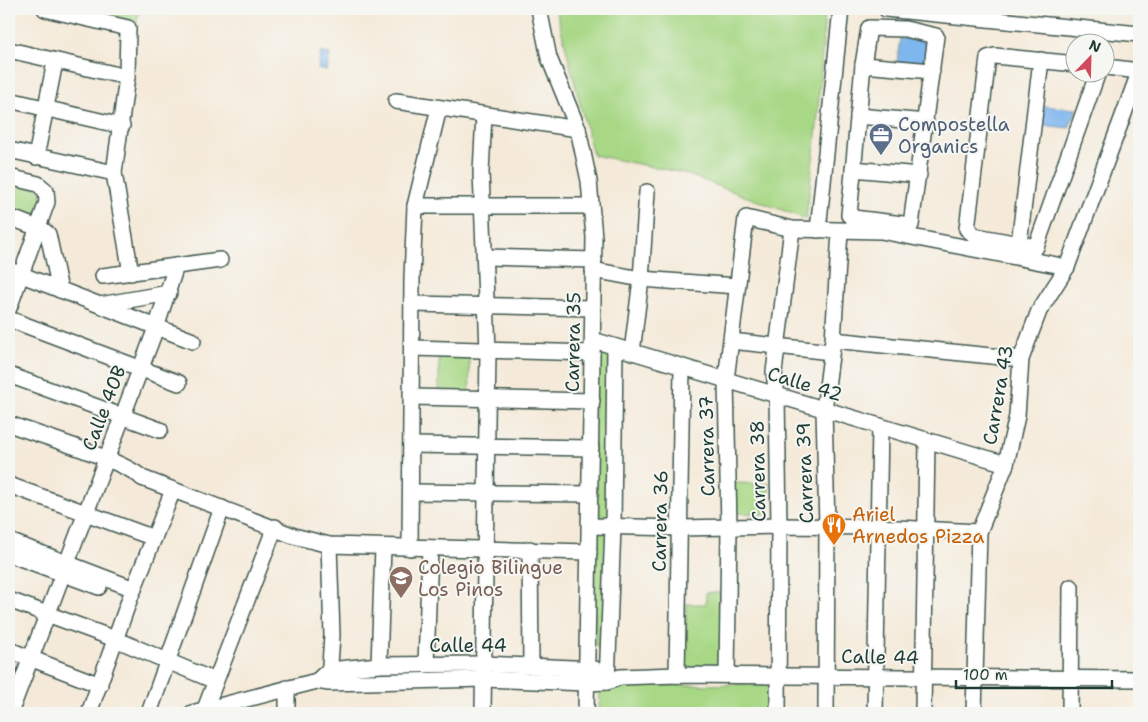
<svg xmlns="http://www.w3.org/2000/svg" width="1148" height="722" viewBox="0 0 1148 722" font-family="'Shantell Sans',sans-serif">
<rect width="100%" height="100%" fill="#f6f6f2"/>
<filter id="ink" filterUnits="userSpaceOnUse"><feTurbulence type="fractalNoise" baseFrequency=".02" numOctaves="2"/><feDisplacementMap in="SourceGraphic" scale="10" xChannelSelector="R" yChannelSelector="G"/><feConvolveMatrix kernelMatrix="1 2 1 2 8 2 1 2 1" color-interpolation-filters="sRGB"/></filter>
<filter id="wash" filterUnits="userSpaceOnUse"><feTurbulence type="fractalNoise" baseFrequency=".0096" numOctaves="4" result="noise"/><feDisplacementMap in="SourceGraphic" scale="20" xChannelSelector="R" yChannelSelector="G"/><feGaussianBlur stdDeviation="1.12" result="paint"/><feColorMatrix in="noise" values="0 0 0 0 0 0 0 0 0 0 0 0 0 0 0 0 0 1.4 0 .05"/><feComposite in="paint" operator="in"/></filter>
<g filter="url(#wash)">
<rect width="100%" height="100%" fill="#f5ead9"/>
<!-- green -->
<g fill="#a8d886" stroke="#648a5d">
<path d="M115 9H140L136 25 113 19Z"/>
<path d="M556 9H825L817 126 806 219 683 173 593 155Z"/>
<path d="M9 182 39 189 43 198 34 218 32 219 9 212Z"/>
<path d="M595 349 614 353 611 521 592 519Z"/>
<path d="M439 353 469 354 470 395H439Z"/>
<path d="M733 483 769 484 768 514 733 513Z"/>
<path d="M594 530H610L605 644 600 650 595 645Z"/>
<path d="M724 592 722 670 685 669 686 604H706V593Z"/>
<path d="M775 684 776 713H599L600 686Z"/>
</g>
<!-- water -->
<g fill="#7eb6ee" stroke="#4e7a91">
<path d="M900 38 928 42 926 65 897 62Z"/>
<path d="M321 52 330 54 327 71 318 69Z"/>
<path d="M1043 106 1077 109 1069 128 1041 125Z"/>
</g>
</g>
<g filter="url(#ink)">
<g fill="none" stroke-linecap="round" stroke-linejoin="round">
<defs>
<g id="minor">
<path d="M45 9 128 28 127 77 114 173 131 273"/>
<path d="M539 9 549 58 578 129 589 181 594 237 586 713"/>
<path d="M886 9 1139 34"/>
<path d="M869 28 905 29 936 36 911 225 853 218 849 215 863 65Z"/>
<path d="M9 50 127 77"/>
<path d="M1076 64 995 56 988 58 967 229 976 236 1036 247 1098 72"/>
<path d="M863 65 932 71"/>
<path d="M1106 67 1139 71"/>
<path d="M9 100 122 126"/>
<path d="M396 101 578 129"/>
<path d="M858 116 926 122"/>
<path d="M9 150 114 173"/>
<path d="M36 157 55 62"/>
<path d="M853 169 919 175"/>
<path d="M9 177 38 184 46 191 47 202 9 308"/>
<path d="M415 206H591"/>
<path d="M9 217 43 230 48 234 60 290"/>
<path d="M818 230 841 9"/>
<path d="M1019 244 1041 60"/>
<path d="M485 257 594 260"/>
<path d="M9 270 193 341"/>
<path d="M593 270 641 279 737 286"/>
<path d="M103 276 220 260"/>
<path d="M412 304 593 308"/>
<path d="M100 305 169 293"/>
<path d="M9 319 179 383"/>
<path d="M593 340 1006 464"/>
<path d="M833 340 1021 359"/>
<path d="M731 341 831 352"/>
<path d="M412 348 592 353"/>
<path d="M632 352 641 279 647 192"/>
<path d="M9 375 160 430"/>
<path d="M412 397 592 401"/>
<path d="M9 424C36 434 126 461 142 478L294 536 329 545 589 552"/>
<path d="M411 445 591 448"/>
<path d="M9 485 154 538"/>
<path d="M411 492 590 494"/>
<path d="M590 526 680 528 779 526 877 527 979 532"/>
<path d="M9 541 134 589"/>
<path d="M410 548 412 278 415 206 439 108"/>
<path d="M530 549 531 666"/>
<path d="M9 554 99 587"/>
<path d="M9 600 115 639 215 681"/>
<path d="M9 650 100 685"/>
<path d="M379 665 383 547"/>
<path d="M426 665 430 548"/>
<path d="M677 675 682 367"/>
<path d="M727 675 729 528 726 380 746 218 792 229 881 231 1067 267"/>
<path d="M329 680 332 635 329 545"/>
<path d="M317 681 329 670 379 665 484 664 595 669"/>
<path d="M607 682 613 527 615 347"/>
<path d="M205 709 275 527"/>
<path d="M10 713 156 328 176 266"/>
<path d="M89 713 130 598 173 490"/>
<path d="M149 713 222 508"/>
<path d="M192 713 317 681 329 683 484 679 587 683 607 682 620 677 677 675 1139 679"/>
<path d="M287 713V688"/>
<path d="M483 713 488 351 481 172 484 115"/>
<path d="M778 713 779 526 777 397 774 372 792 229"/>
<path d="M826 713 827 526 824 410 833 340 840 232"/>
<path d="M875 713 880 426"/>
<path d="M923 713 927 441"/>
<path d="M974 713 979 532 1006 464 1017 416 1021 359 1039 311 1067 267 1139 73"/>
<path d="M1070 713 1071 587"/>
</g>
</defs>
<!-- minor casing -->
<use href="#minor" stroke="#3f574d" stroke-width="18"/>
<!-- minor -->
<use href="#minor" stroke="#fff" stroke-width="15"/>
</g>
</g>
<!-- icons -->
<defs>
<symbol id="office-pin" viewBox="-11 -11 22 30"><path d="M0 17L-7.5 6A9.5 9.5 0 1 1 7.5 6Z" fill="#5c6f8a" stroke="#f6f6f2"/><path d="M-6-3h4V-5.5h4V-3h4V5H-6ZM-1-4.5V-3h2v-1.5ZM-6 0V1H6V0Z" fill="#fff"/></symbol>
<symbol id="restaurant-pin" viewBox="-11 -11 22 30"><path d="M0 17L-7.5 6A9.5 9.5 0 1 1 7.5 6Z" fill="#e8710a" stroke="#f6f6f2"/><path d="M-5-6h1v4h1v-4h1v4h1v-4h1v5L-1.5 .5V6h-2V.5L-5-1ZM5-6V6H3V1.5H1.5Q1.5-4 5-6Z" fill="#fff"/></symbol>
<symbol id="school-pin" viewBox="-11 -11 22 30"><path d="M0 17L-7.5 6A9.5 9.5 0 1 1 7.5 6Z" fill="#8d6e63" stroke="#f6f6f2"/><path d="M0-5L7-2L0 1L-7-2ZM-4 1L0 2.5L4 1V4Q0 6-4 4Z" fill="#fff"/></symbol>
</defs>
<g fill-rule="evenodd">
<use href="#office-pin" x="867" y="121" width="28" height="38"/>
<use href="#restaurant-pin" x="820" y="511" width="28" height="38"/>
<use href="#school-pin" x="387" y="564" width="28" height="38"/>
</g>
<g text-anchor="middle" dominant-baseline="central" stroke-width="4" stroke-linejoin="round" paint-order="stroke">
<!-- service labels -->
<g font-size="19" fill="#4e5e75" stroke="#f6f6f2" text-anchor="start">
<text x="898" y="124">Compostella<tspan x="898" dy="22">Organics</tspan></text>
</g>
<!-- street labels -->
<g font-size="19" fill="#1f3d34" stroke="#f6f6f2">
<text transform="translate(573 342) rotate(-89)">Carrera 35</text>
<text transform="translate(805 384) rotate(17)">Calle 42</text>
<text transform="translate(998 395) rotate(-80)">Carrera 43</text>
<text transform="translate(104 408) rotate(-69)">Calle 40B</text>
<text transform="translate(707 446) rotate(-91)">Carrera 37</text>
<text transform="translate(758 471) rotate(-91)">Carrera 38</text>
<text transform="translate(805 473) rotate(-92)">Carrera 39</text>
<text transform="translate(660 521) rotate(-89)">Carrera 36</text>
<text x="468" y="645">Calle 44</text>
<text transform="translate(880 657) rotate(1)">Calle 44</text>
</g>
<!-- food labels -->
<g font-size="19" fill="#c56008" stroke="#f6f6f2" text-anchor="start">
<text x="852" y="514">Ariel<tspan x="852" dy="22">Arnedos Pizza</tspan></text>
</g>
<!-- education labels -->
<g font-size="19" fill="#785e54" stroke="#f6f6f2" text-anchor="start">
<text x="418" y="567">Colegio Bilingue<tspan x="418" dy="22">Los Pinos</tspan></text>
</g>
</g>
<!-- margin -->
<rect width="1148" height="722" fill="none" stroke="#f6f6f2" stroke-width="30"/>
<!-- north arrow -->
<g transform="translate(1090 58) rotate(23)"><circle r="24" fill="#f6f6f2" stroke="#a0aca6"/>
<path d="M0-4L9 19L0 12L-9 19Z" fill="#d1495b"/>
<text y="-8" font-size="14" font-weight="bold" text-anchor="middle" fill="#1f3d34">N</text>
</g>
<!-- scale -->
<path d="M956 680v8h156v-8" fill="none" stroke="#1f3d34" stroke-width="2.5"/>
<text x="963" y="680" font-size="15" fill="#1f3d34" stroke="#f6f6f2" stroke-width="4" paint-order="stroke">100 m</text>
</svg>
